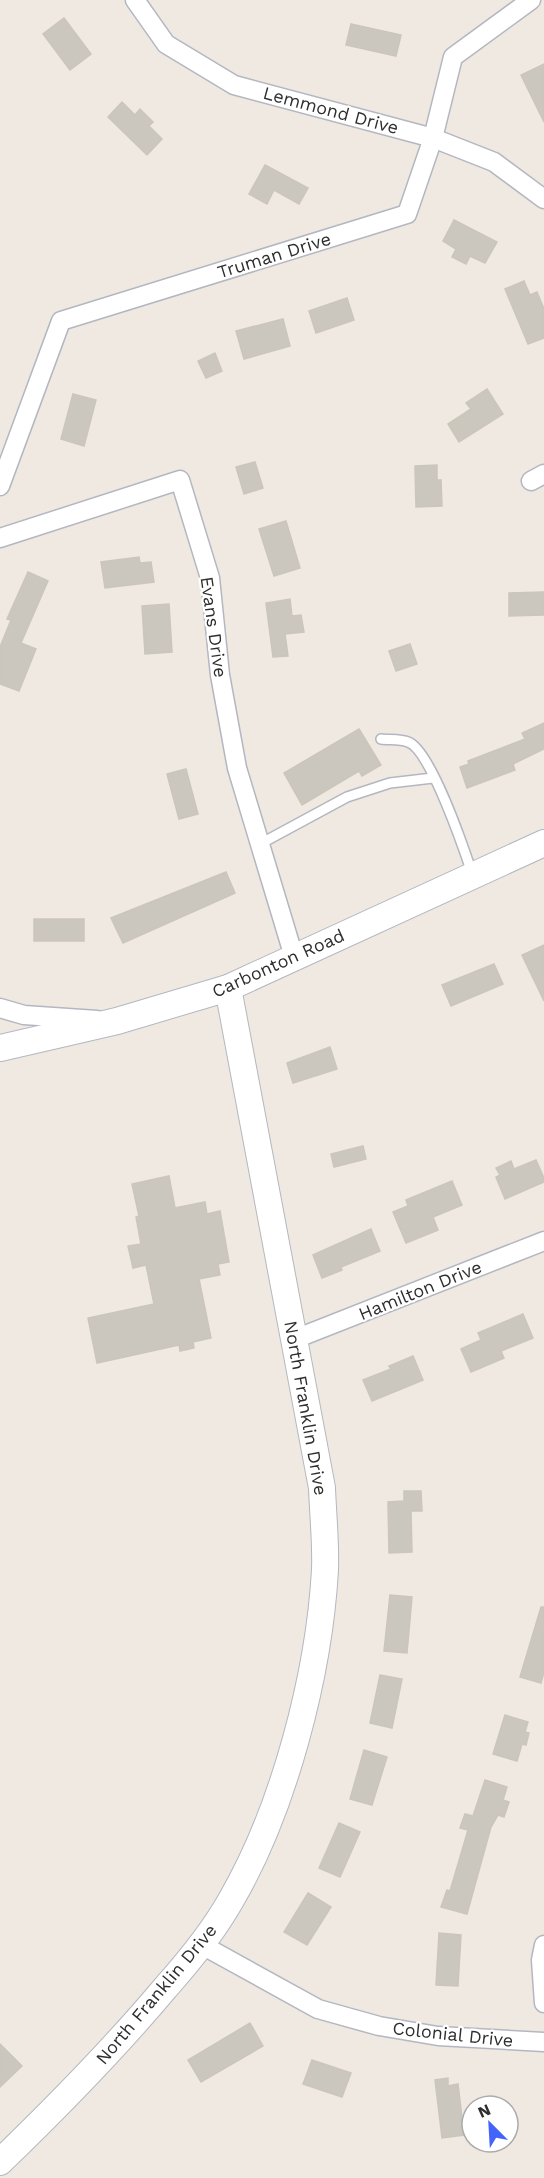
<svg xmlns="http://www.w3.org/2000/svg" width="544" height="2178" viewBox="0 0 544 2178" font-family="'Work Sans',sans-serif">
<rect width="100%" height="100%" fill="#efe9e1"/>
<!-- building -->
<g fill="#cbc7bf" stroke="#cbc5ba" stroke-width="1.5">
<path d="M64 18 91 54 70 70 43 34Z"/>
<path d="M351 24 401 35 396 56 346 45Z"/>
<path d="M544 64V122L521 75Z"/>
<path d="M122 102 135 115 140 109 153 122 149 126 162 139 147 155 108 117Z"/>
<path d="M265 165 308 188 299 204 274 190 267 204 249 194Z"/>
<path d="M454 220 497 242 485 263 470 256 466 264 452 257 456 249 443 241Z"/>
<path d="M524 281 530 295 537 292 544 309V338L528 344 505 289Z"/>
<path d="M347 298 354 320 316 333 309 311Z"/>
<path d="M283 319 290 346 244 359 236 331Z"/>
<path d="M215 353 222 371 206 378 198 361Z"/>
<path d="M487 389 503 414 459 442 448 424 471 409 466 403Z"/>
<path d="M73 394 96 400 84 446 61 439Z"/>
<path d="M255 462 263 488 244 494 236 467Z"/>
<path d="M437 465V480H441L442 506 416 507 415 466Z"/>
<path d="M286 521 300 568 274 576 259 529Z"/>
<path d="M139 557 140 563 151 562 154 582 105 588 101 562Z"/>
<path d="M28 572 48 581 21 643 36 649 19 691 0 684V647L11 620 7 619Z"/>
<path d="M544 592V615L509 616V593Z"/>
<path d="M290 599 292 616 301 615 304 632 285 634 288 656 273 657 266 603Z"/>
<path d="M169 604 172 652 145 654 142 606Z"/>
<path d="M410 644 417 664 396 671 389 651Z"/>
<path d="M544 723V749L513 764 515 770 467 788 460 767 469 764 468 761 525 739 522 733Z"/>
<path d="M359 729 381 765 362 776 359 771 302 805 284 773Z"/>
<path d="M186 769 198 814 179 819 167 774Z"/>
<path d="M226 872 235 893 123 943 111 918Z"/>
<rect x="34" y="919" width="50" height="22"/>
<path d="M544 945V1001L522 955Z"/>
<path d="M494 964 503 984 451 1006 442 985Z"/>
<path d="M330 1047 337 1069 293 1083 287 1063Z"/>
<path d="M363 1146 366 1159 334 1167 331 1154Z"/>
<path d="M536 1160 544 1178V1182L505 1199 496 1177 500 1175 496 1168 511 1161 514 1169Z"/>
<path d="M169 1176 175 1208 205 1202 207 1214 220 1211 229 1262 218 1264 220 1275 199 1279 211 1338 193 1342 194 1348 180 1351 179 1345 97 1363 88 1318 154 1304 146 1265 133 1268 128 1246 141 1244 136 1217 139 1216 132 1184Z"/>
<path d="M452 1181 462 1205 433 1217 438 1230 406 1243 393 1212 408 1206 406 1200Z"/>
<path d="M371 1229 380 1251 341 1267 342 1270 322 1278 313 1255Z"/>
<path d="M523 1314 533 1338 501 1351 504 1358 471 1372 461 1349 481 1340 478 1333Z"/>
<path d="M413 1356 423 1380 372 1401 363 1380 391 1369 389 1366Z"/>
<path d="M404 1491H421L422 1511H411L412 1552 389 1553 388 1502 404 1501Z"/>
<path d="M390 1595 412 1597 407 1653 384 1651Z"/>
<path d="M541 1607H544V1672L541 1683 520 1677Z"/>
<path d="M380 1675 402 1679 392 1728 370 1723Z"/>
<path d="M505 1715 528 1722 525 1732 529 1733 526 1745 522 1744 517 1761 493 1754Z"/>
<path d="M364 1750 387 1757 372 1805 350 1799Z"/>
<path d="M485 1780 507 1787 503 1800 509 1802 504 1817 498 1815 491 1827 467 1914 441 1907 447 1890 450 1891 468 1830 460 1828 465 1814 473 1816Z"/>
<path d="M339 1823 360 1832 340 1877 319 1868Z"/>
<path d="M308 1893 331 1907 307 1945 284 1932Z"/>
<path d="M439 1933 461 1935 458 1986 436 1985Z"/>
<path d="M250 2023 263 2046 201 2082 188 2060Z"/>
<path d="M0 2044 22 2066 0 2087Z"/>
<path d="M312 2060 351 2073 342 2097 303 2084Z"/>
<path d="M448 2078V2086L458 2084 464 2135 442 2138 435 2080Z"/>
</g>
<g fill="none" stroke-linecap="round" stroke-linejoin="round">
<defs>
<g id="lane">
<path d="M381 739C389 740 401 739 408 742 430 749 464 849 472 873"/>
<path d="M260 844 347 797 390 783 433 778"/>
</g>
<g id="street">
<path d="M135 0 166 44 234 85 433 138 494 162 544 199"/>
<path d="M531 481 544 474"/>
<path d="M0 486 61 321 407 214 433 138 453 57 531 0"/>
<path d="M0 538 180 480 210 578 220 675 237 768 294 957"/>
<path d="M0 1008 24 1015 97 1020"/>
<path d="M295 1339 544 1241"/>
<path d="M202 1945 318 2009 379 2026 438 2036 544 2042"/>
<path d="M544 1945 541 1960 544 2003"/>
</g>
<g id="secondary">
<path d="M0 1048 117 1021 228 988 544 843"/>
<path d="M0 2162C58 2106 114 2049 166 1987 190 1960 213 1932 231 1900 284 1809 319 1675 325 1570 326 1543 323 1515 322 1488L228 988"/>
</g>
</defs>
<!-- lane casing -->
<use href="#lane" stroke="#b4b7c1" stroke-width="12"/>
<!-- street casing -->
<use href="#street" stroke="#b4b7c1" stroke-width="21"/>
<!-- secondary casing -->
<use href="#secondary" stroke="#b4b7c1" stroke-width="28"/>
<!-- lane -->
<use href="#lane" stroke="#fff" stroke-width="9"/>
<!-- street -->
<use href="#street" stroke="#fff" stroke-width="18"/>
<!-- secondary -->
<use href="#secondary" stroke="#fff" stroke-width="26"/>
</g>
<g text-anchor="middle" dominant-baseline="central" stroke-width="4.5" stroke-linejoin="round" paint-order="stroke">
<!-- street labels -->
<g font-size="18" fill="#2e2e2e" stroke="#fff">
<text transform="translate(331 110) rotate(15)">Lemmond Drive</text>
<text transform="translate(274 255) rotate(-17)">Truman Drive</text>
<text transform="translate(214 627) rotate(82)">Evans Drive</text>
<text transform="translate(278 963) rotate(-24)">Carbonton Road</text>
<text transform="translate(420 1290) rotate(-22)">Hamilton Drive</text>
<text transform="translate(306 1408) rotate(80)">North Franklin Drive</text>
<text transform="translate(156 1994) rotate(-50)">North Franklin Drive</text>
<text transform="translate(453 2034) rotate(6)">Colonial Drive</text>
</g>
</g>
<!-- north arrow -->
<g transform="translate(490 2124) rotate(336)"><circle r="28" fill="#ffffff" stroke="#ababab" stroke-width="1.5"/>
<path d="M0-4.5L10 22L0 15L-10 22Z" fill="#4264fb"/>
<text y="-9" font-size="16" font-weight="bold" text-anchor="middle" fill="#2e2e2e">N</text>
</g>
</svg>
